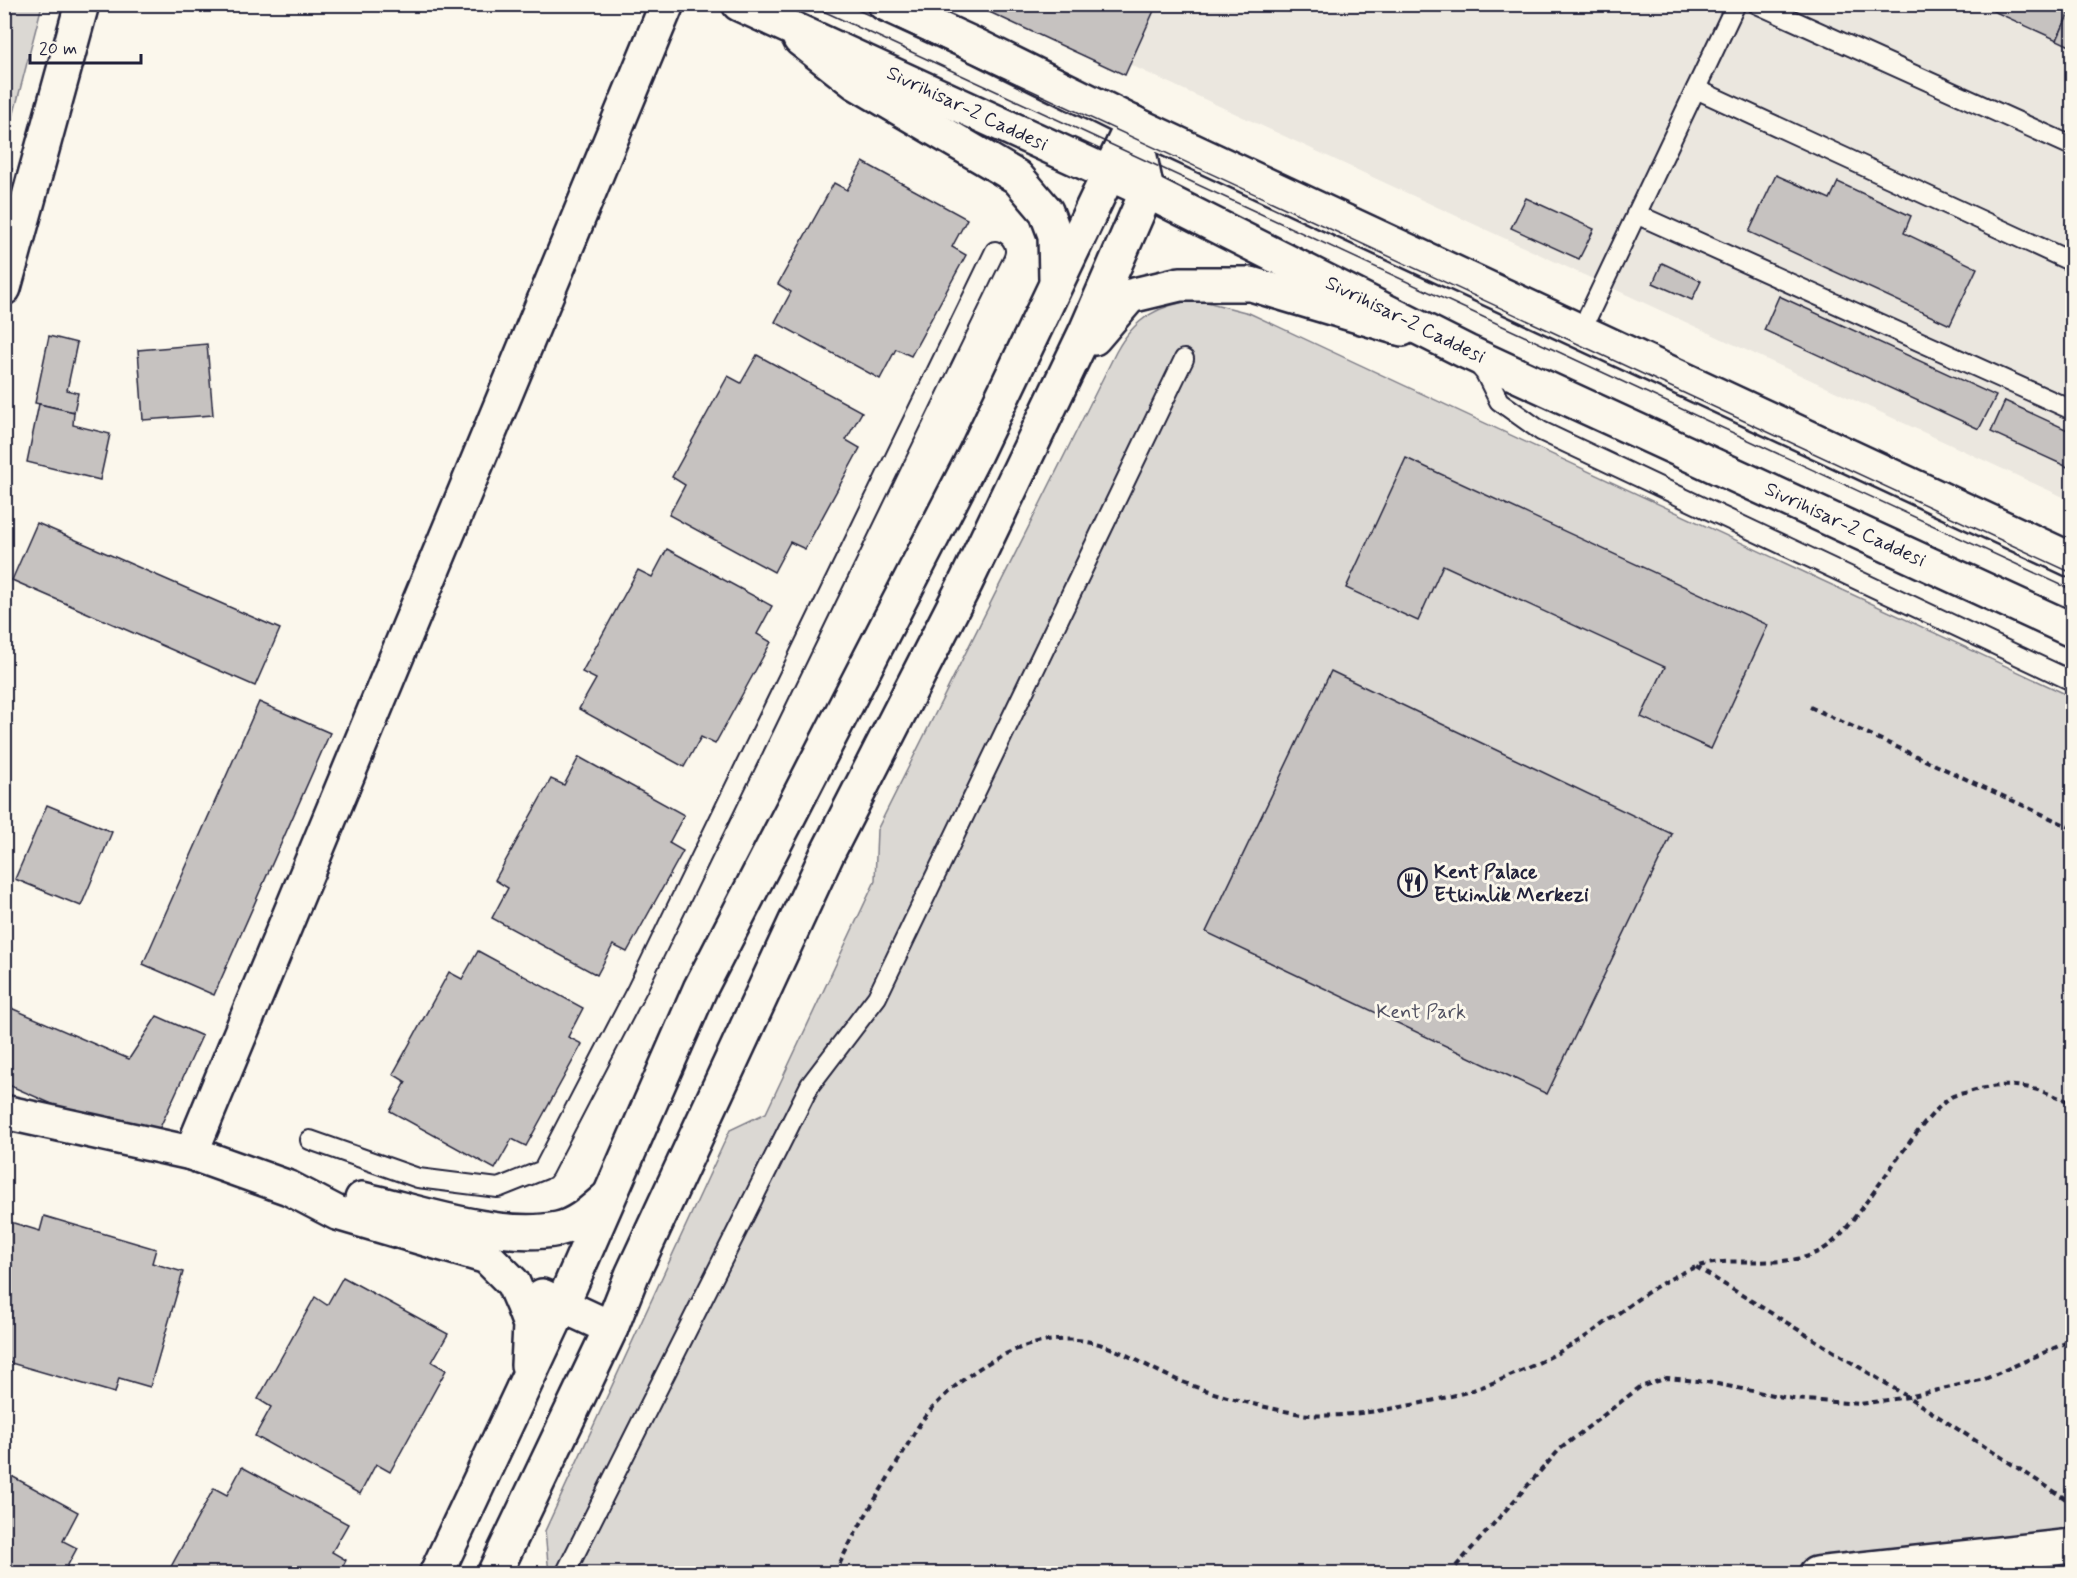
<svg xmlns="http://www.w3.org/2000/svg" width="2077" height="1578" viewBox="0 0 2077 1578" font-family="Mynerve,sans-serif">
<rect width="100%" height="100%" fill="#fbf7ec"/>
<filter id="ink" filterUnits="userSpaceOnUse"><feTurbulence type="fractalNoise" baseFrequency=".0167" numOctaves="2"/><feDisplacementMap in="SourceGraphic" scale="12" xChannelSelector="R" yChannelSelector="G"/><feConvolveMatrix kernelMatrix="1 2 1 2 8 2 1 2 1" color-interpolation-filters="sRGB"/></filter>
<g filter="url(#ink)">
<!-- built -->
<path fill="#ebe7df" d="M1001 5H2072V501Z"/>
<!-- green -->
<g fill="#dbd8d3" stroke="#7e7d87" stroke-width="1.5">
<path d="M5 4 42 5 5 148 4 5Z"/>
<path d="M1199 300 1249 313 2072 697V1573L549 1574 545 1531 730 1130 766 1113 875 881 877 830 1116 352C1135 317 1160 304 1199 300Z"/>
</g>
<!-- building -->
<g fill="#c6c2c0" stroke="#22223b" stroke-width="1.5">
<path d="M972 4H1157L1125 75Z"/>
<path d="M1978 4H2072V6L2057 40Z"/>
<path d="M2072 6V47L2057 40Z"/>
<path d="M863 162 967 219 952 247 966 255 911 356 896 349 880 379 775 322 791 292 778 284 834 183 847 190Z"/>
<path d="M4 166 12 169 4 186Z"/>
<path d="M1776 175 1830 199 1838 182 1911 216 1904 233 1977 268 1950 325 1749 232Z"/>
<path d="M1526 198 1594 229 1579 259 1511 228Z"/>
<path d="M1662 263 1701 281 1692 300 1653 283Z"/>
<path d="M1779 296 1996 396 1979 429 1764 330Z"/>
<path d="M49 336 77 343 67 390 78 393 74 412 35 403Z"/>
<path d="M207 344 213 415 143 420 138 350Z"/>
<path d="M757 355 862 412 846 440 860 448 805 549 790 542 774 572 669 515 685 485 672 477 728 376 741 383Z"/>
<path d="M2005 401 2072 432V469L1991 432Z"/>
<path d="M39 404 74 412 73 425 110 434 100 480 27 462Z"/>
<path d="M1406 458 1768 625 1711 749 1641 717 1665 667 1443 565 1418 621 1346 588Z"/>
<path d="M37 523 280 629 255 686 12 580Z"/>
<path d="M667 549 772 606 757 634 771 642 715 744 701 737 684 767 579 709 596 679 582 672 638 570 652 577Z"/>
<path d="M1331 671 1672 834 1547 1094 1206 932Z"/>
<path d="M259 702 330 733 214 995 143 964Z"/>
<path d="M579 757 684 815 669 843 683 851 627 952 613 945 597 975 492 918 508 888 495 880 551 779 564 785Z"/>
<path d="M47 805 112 832 81 906 15 879Z"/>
<path d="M478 951 583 1008 568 1037 582 1044 526 1146 512 1139 495 1169 390 1111 406 1082 393 1074 449 972 462 979Z"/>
<path d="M4 1005 129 1059 157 1016 202 1036 156 1136 112 1117 100 1125 4 1083Z"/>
<path d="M44 1216 156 1249 152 1263 183 1272 150 1387 119 1378 115 1393 4 1361 7 1345H4V1231L7 1221 40 1231Z"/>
<path d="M343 1277 448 1334 432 1362 446 1370 390 1472 376 1464 360 1494 255 1436 271 1407 258 1399 315 1297 327 1305Z"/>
<path d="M242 1467 348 1524 332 1552 346 1560 339 1574H167L214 1488 227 1495Z"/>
<path d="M4 1472 78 1512 63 1541 77 1548 63 1574H4Z"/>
</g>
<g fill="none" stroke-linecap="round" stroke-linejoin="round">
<defs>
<g id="lane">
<path d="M1757 4 2072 146"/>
<path d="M1696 89 2072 262"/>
<path d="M1636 214 2072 410"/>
<path d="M1581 331 1736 4"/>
<path d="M1474 360 1485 373 1499 401 1541 431 2072 681"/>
<path d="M310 1140 418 1178 498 1188 543 1170 637 989 995 251"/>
<path d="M565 1574 810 1085 877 997 1184 359"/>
</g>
<g id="street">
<path d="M800 39 855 82 1017 177 1046 211 1055 235 1056 279"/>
<path d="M4 288 82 4"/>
<path d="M1094 338 1130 296 1180 284H1251L1402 329"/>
<path d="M4 1112 191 1153 289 1188 337 1213 487 1257 513 1283 522 1304 530 1325 528 1365"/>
<path d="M191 1153 667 4"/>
<path d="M362 1199C418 1212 501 1241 558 1229 578 1225 593 1210 608 1197"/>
<path d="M542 1296 611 1328"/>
<path d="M436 1574 562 1305 700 989 975 454 1133 123"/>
<path d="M494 1574 611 1328 632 1275 828 852 966 582 1086 331 1147 191 1133 123"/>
<path d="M1816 1574 2072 1546"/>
</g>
<g id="secondary">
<path d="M739 4 1147 191 1467 352 2072 630"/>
<path d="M885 4 979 47 1133 123 2072 560"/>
</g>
</defs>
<!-- lane casing -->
<use href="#lane" stroke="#22223b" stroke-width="22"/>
<!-- street casing -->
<use href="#street" stroke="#22223b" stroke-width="38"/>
<!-- secondary casing -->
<use href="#secondary" stroke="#22223b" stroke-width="38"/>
<!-- path -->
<g stroke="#22223b" stroke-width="4" stroke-dasharray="6 4.5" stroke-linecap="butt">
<path d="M1810 707 2072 828"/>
<path d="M1696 1267 1908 1397 2072 1503"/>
<path d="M835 1574C852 1535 875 1500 897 1463 907 1447 916 1427 928 1413 970 1365 1040 1323 1105 1346 1131 1355 1154 1371 1180 1381 1218 1396 1260 1407 1301 1414 1343 1421 1429 1403 1470 1391 1508 1379 1558 1355 1591 1333 1626 1309 1650 1286 1691 1269 1734 1251 1787 1275 1828 1246 1843 1235 1855 1216 1867 1201 1887 1175 1925 1115 1951 1097 1956 1094 1966 1093 1972 1091 2014 1080 2034 1087 2072 1103"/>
<path d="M1449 1574 1560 1449 1640 1387 1667 1378 1707 1382 1793 1399 1860 1404 1908 1397 1985 1379 2072 1340"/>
</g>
<!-- lane -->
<use href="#lane" stroke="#fbf7ec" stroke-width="18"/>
<!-- street -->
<use href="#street" stroke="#fbf7ec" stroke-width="33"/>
<!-- secondary -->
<use href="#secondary" stroke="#fbf7ec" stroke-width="33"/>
<!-- tram -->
<g stroke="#22223b" stroke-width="1.5">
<path d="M808 4 2072 590"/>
<path d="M845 4 2072 573"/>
</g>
</g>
</g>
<!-- icons -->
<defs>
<symbol id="restaurant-ring" viewBox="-11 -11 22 22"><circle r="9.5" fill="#fbf7ec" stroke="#22223b" stroke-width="1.5"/><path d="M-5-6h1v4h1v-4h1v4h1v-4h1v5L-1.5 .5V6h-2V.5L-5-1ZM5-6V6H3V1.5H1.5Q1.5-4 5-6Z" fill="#22223b"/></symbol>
</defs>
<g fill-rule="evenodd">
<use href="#restaurant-ring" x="1396" y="866" width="33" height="33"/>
</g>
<g text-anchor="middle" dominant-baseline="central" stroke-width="6" stroke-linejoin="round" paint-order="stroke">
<!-- street labels -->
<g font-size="20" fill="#22223b" stroke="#fbf7ec">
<text transform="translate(967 109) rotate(25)">Sivrihisar-2 Caddesi</text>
<text transform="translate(1405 320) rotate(26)">Sivrihisar-2 Caddesi</text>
<text transform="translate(1845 525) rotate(25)">Sivrihisar-2 Caddesi</text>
</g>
<!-- poi labels -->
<g font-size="20" font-weight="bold" fill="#22223b" stroke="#fbf7ec" text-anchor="start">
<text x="1434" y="872">Kent Palace<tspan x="1434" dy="23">Etkinlik Merkezi</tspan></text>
</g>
<!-- park labels -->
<g font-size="20" fill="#505061" stroke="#fbf7ec">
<text x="1421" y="1012">Kent Park</text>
</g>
</g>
<!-- margin -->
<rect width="2077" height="1578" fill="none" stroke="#fbf7ec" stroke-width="24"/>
<rect x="12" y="12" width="2053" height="1554" fill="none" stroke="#22223b" stroke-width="2" filter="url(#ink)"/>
<!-- scale -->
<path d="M30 54v9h111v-9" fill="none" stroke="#22223b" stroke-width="3"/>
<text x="39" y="54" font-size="18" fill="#22223b" stroke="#fbf7ec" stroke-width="4.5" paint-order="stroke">20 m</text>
</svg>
